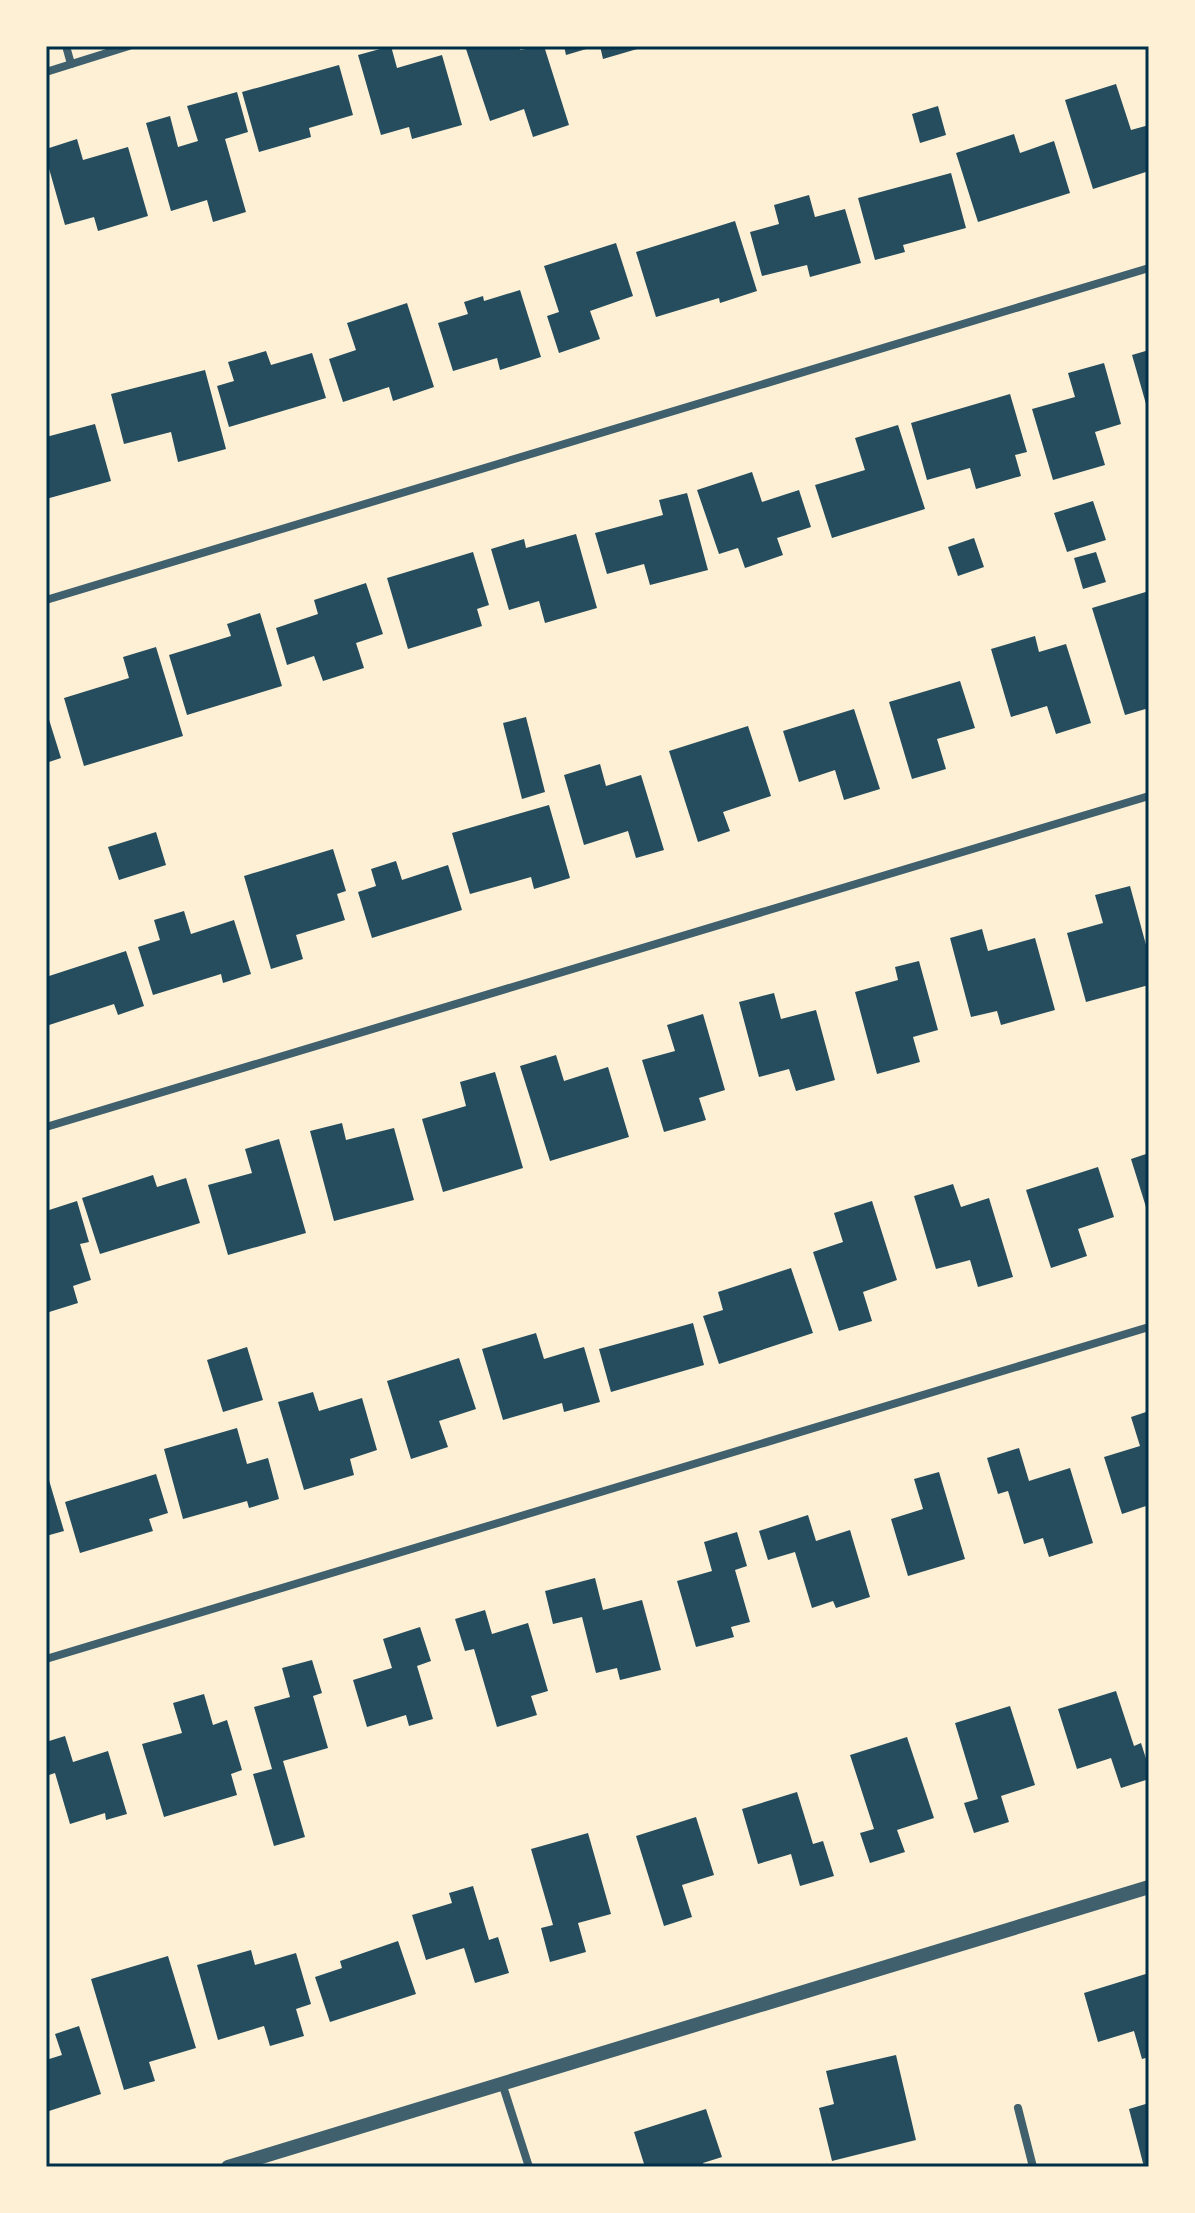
<svg xmlns="http://www.w3.org/2000/svg" width="1195" height="2213" viewBox="0 0 1195 2213" font-family="Figtree,sans-serif">
<rect width="100%" height="100%" fill="#fdf0d5"/>
<!-- building -->
<g fill="#264d5e">
<path d="M391 46 397 68 442 55 462 125 412 139 409 127 381 135 358 55Z"/>
<path d="M465 46H519L520 50 544 46 569 125 533 137 524 109 490 121Z"/>
<path d="M564 46H593V47L566 55Z"/>
<path d="M600 46H644V47L603 59Z"/>
<path d="M339 65 353 115 309 128 311 137 259 152 242 92Z"/>
<path d="M1116 84 1131 130 1149 125V171L1093 189 1065 100Z"/>
<path d="M237 92 248 132 225 139 246 212 213 222 207 200 171 211 146 123 170 116 178 147 198 141 187 106Z"/>
<path d="M938 106 946 135 920 143 912 114Z"/>
<path d="M1014 134 1020 153 1054 141 1070 193 978 222 956 153Z"/>
<path d="M77 139 83 160 128 147 148 216 98 231 94 217 65 225 46 158V149Z"/>
<path d="M951 173 966 228 903 245 905 252 875 260 858 198Z"/>
<path d="M809 195 815 217 845 209 861 263 810 277 807 265 762 276 750 232 779 224 774 205Z"/>
<path d="M735 221 757 291 720 303 719 298 656 317 636 252Z"/>
<path d="M616 243 633 296 590 311 600 339 559 353 547 316 559 312 544 266Z"/>
<path d="M520 290 541 357 500 370 497 358 453 371 438 323 468 314 464 302 483 296 484 301Z"/>
<path d="M407 303 434 387 393 401 389 387 343 402 329 359 356 350 347 323Z"/>
<path d="M1149 350V411H1148L1132 355Z"/>
<path d="M266 351 271 365 312 353 326 398 229 427 217 386 234 381 228 362Z"/>
<path d="M1104 363 1121 424 1095 432 1105 465 1053 480 1032 409 1075 397 1068 373Z"/>
<path d="M205 370 226 449 178 462 171 432 124 444 111 394Z"/>
<path d="M1010 394 1027 452 1015 455 1021 476 976 489 970 468 927 480 911 423Z"/>
<path d="M95 424 111 481 46 499V437Z"/>
<path d="M898 425 925 509 832 538 815 485 865 470 855 438Z"/>
<path d="M752 472 762 502 799 490 811 527 777 538 783 555 745 568 738 548 719 554 697 490Z"/>
<path d="M687 493 708 570 650 585 644 564 607 574 595 533 663 515 659 500Z"/>
<path d="M1093 501 1106 540 1067 552 1054 513Z"/>
<path d="M576 534 597 608 545 623 539 601 509 610 491 549 524 539 526 548Z"/>
<path d="M974 538 984 567 958 576 948 547Z"/>
<path d="M473 552 489 605 477 609 482 626 408 649 387 578Z"/>
<path d="M1096 552 1106 582 1083 589 1074 558Z"/>
<path d="M366 583 383 634 356 643 364 668 323 681 314 656 287 665 276 628 318 614 314 600Z"/>
<path d="M1149 591V708L1125 715 1092 608Z"/>
<path d="M260 613 282 686 187 715 169 655 231 636 227 624Z"/>
<path d="M1035 636 1039 652 1066 644 1091 723 1056 734 1047 706 1011 717 991 649Z"/>
<path d="M156 647 183 736 84 766 64 698 129 678 123 657Z"/>
<path d="M960 681 975 728 937 739 946 769 912 779 889 702Z"/>
<path d="M854 709 880 789 844 800 835 770 799 782 783 731Z"/>
<path d="M46 710 61 758 46 763Z"/>
<path d="M526 717 545 792 522 799 503 723Z"/>
<path d="M748 726 771 796 723 812 730 831 698 842 669 751Z"/>
<path d="M600 764 606 786 641 775 664 850 636 858 628 831 584 845 564 775Z"/>
<path d="M549 805 570 878 534 889 531 877 470 894 452 833Z"/>
<path d="M156 832 166 865 119 880 108 847Z"/>
<path d="M333 849 346 891 337 894 345 920 296 935 303 959 271 969 244 876Z"/>
<path d="M396 861 402 880 448 865 462 910 372 938 358 892 376 886 371 869Z"/>
<path d="M1130 886 1149 956V985L1086 1002 1067 933 1103 923 1095 895Z"/>
<path d="M184 911 191 934 234 920 251 974 223 983 221 974 153 995 138 947 160 940 154 920Z"/>
<path d="M982 929 988 951 1035 938 1055 1010 1001 1025 997 1011 971 1017 950 938Z"/>
<path d="M126 951 144 1006 118 1015 114 1004 46 1026V977Z"/>
<path d="M919 961 938 1030 913 1037 920 1062 877 1074 855 992 898 980 895 967Z"/>
<path d="M774 993 781 1019 816 1010 835 1080 796 1091 789 1069 759 1077 739 1002Z"/>
<path d="M703 1014 725 1090 699 1098 706 1120 664 1132 642 1060 675 1051 667 1025Z"/>
<path d="M556 1055 564 1081 608 1067 629 1137 550 1161 520 1066Z"/>
<path d="M495 1072 523 1168 443 1192 422 1119 466 1106 460 1082Z"/>
<path d="M342 1123 346 1140 394 1128 414 1200 334 1221 310 1131Z"/>
<path d="M279 1139 306 1233 228 1255 208 1185 252 1173 245 1149Z"/>
<path d="M1149 1153V1206L1146 1207 1131 1159Z"/>
<path d="M1098 1167 1114 1217 1078 1229 1087 1256 1051 1268 1026 1190Z"/>
<path d="M153 1175 157 1187 186 1178 200 1223 100 1254 82 1198Z"/>
<path d="M953 1184 961 1207 989 1198 1013 1277 978 1287 970 1260 936 1269 914 1196Z"/>
<path d="M77 1201 89 1242 80 1244 91 1280 73 1286 78 1303 46 1313V1211Z"/>
<path d="M872 1201 897 1280 863 1292 872 1321 839 1331 813 1252 843 1242 834 1213Z"/>
<path d="M791 1268 813 1333 719 1364 703 1316 723 1310 718 1292Z"/>
<path d="M693 1323 704 1365 611 1392 599 1349Z"/>
<path d="M536 1333 544 1359 584 1347 600 1402 564 1412 562 1403 503 1420 482 1349Z"/>
<path d="M247 1347 263 1400 223 1412 207 1360Z"/>
<path d="M459 1358 476 1409 439 1421 448 1447 411 1459 387 1381Z"/>
<path d="M313 1392 319 1411 362 1398 377 1450 350 1459 354 1475 304 1490 278 1402Z"/>
<path d="M1149 1411V1505L1122 1514 1104 1457 1140 1446 1131 1417Z"/>
<path d="M237 1428 247 1464 268 1458 279 1499 249 1508 247 1501 183 1519 164 1449Z"/>
<path d="M1019 1448 1029 1481 1070 1468 1093 1543 1049 1557 1043 1538 1024 1544 1008 1491 998 1494 987 1458Z"/>
<path d="M46 1470 64 1531 46 1536Z"/>
<path d="M939 1472 965 1559 908 1576 891 1519 923 1509 914 1479Z"/>
<path d="M156 1474 168 1513 149 1519 153 1531 80 1553 65 1502Z"/>
<path d="M808 1515 816 1541 850 1530 870 1597 836 1608 833 1601 812 1608 795 1552 768 1560 759 1531Z"/>
<path d="M737 1532 747 1566 735 1570 750 1622 731 1627 734 1637 696 1647 677 1581 712 1571 704 1542Z"/>
<path d="M595 1578 603 1610 642 1600 661 1670 620 1680 617 1668 596 1673 582 1617 553 1624 545 1591Z"/>
<path d="M485 1610 492 1634 528 1623 548 1691 531 1696 537 1715 497 1727 474 1649 465 1651 455 1619Z"/>
<path d="M420 1627 431 1661 417 1666 433 1719 409 1726 406 1715 367 1727 353 1680 392 1668 383 1639Z"/>
<path d="M312 1660 322 1693 313 1696 328 1748 283 1761 305 1837 274 1846 253 1774 272 1769 254 1707 290 1697 282 1668Z"/>
<path d="M1116 1691 1134 1746 1141 1743 1149 1768V1779L1121 1788 1111 1758 1077 1769 1058 1709Z"/>
<path d="M204 1694 213 1725 227 1720 242 1770 231 1774 237 1795 164 1817 142 1744 182 1733 173 1703Z"/>
<path d="M1010 1706 1035 1785 1001 1796 1009 1822 974 1833 964 1803 978 1799 955 1723Z"/>
<path d="M65 1736 73 1762 108 1751 127 1814 106 1820 105 1813 70 1824 55 1773 46 1776V1742Z"/>
<path d="M907 1737 934 1818 897 1830 905 1852 870 1863 860 1833 874 1829 850 1755Z"/>
<path d="M797 1792 813 1844 823 1841 834 1876 800 1886 791 1854 758 1864 742 1809Z"/>
<path d="M696 1817 714 1875 682 1885 692 1917 664 1926 636 1836Z"/>
<path d="M588 1833 611 1914 578 1923 586 1952 550 1962 541 1928 553 1925 531 1849Z"/>
<path d="M473 1886 489 1940 498 1937 509 1973 475 1983 464 1948 426 1960 412 1915 452 1903 449 1893Z"/>
<path d="M398 1941 416 1994 330 2022 315 1977 342 1968 340 1961Z"/>
<path d="M251 1950 255 1965 296 1953 311 2004 296 2009 304 2036 270 2046 264 2026 218 2040 197 1965Z"/>
<path d="M168 1956 196 2048 149 2062 155 2081 124 2090 91 1979Z"/>
<path d="M1149 1973V2057L1142 2059 1134 2031 1098 2042 1084 1993Z"/>
<path d="M79 2026 101 2094 46 2112V2060L62 2055 55 2034Z"/>
<path d="M896 2055 916 2140 832 2161 819 2108 834 2104 826 2071Z"/>
<path d="M1149 2103V2167H1144L1129 2109Z"/>
<path d="M706 2109 722 2157 703 2163 705 2167H645L634 2132Z"/>
</g>
<g fill="none" stroke-linecap="round" stroke-linejoin="round">
<!-- minor -->
<g stroke="#3f606c" stroke-width="8">
<path d="M66 46 71 64"/>
<path d="M46 72 129 46"/>
<path d="M46 600 1149 268"/>
<path d="M46 1127 1149 796"/>
<path d="M46 1659 1149 1327"/>
<path d="M502 2083 529 2167"/>
<path d="M1018 2108 1033 2167"/>
</g>
<!-- tertiary -->
<path stroke="#3f606c" stroke-width="14" d="M228 2167 1149 1887"/>
</g>
<!-- border -->
<rect width="1195" height="2213" fill="none" stroke="#fdf0d5" stroke-width="96"/>
<rect x="48" y="48" width="1099" height="2117" fill="none" stroke="#003049" stroke-width="3"/>
</svg>
